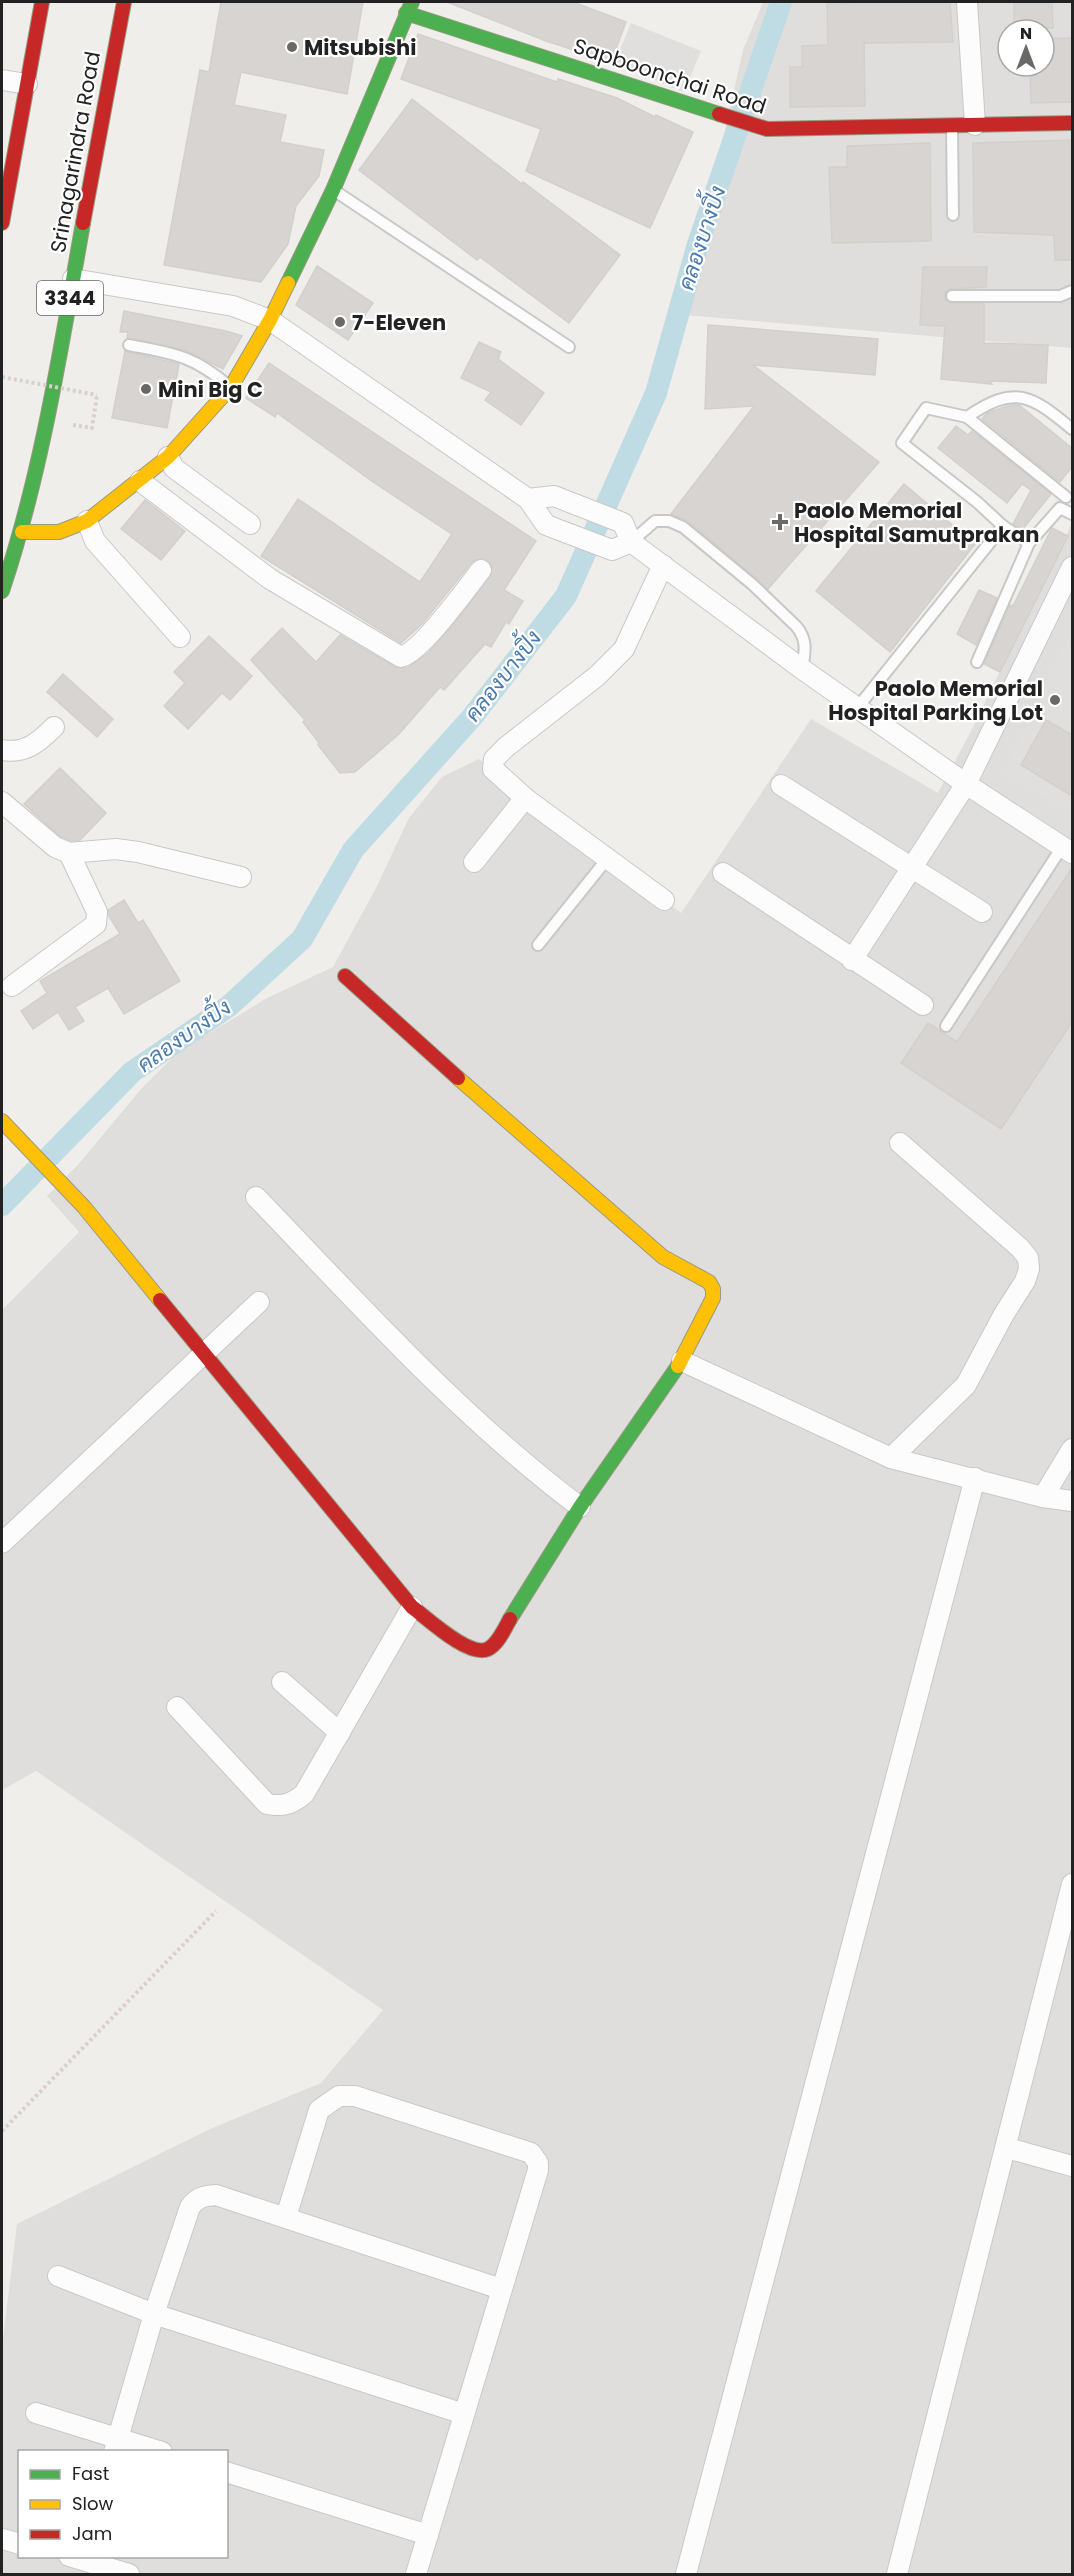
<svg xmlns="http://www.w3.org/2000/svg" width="1074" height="2576" viewBox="0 0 1074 2576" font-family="Poppins,Sarabun,sans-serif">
<rect width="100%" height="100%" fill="#f0eeeb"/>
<!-- residential -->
<g fill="#dfdedc" fill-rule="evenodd">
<path d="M763 2H1072V348L684 315 743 50ZM1008 30H1044V66H1008Z"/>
<path d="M1072 523V2574H2V2347L17 2224 210 2129 321 2083 383 2010 36 1771 2 1790V1310L79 1232 47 1196 77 1166 141 1089 177 1053 267 998 333 967 376 888 409 818 442 777 479 759 681 913 811 719 938 793 971 731ZM20 2452H226V2556H20Z"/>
</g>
<!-- parking -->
<g fill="#e0dfde">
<path d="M631 23 701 51 684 92 614 64Z"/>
<path d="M1072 629V813L1004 772Z"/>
</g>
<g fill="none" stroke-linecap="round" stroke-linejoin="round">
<!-- canal -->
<path stroke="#bfdbe3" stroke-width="22" d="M2 1205 132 1072 229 1006 302 939 353 850 473 716 566 596 656 393 698 244 781 2"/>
</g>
<!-- building -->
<g fill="#d7d4d2" stroke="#d3d0cc" stroke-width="1.5">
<path d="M221 2H363L347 94 241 72 234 105 286 115 280 142 324 150 319 176 296 206 288 244 261 282 164 265 200 70 209 72Z"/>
<path d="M447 2H573L626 22 611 62 546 41Z"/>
<path d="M950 2 953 42 864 43 865 106 790 107V67H802V46L828 45 827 4Z"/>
<path d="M1014 2H1052L1053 28H1014Z"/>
<path d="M418 34 557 82 558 79 617 98 655 117 656 115 693 132 650 228 526 171 541 129 401 79Z"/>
<path d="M1072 38V102L1031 103 1030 66H1044V39Z"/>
<path d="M412 99 522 184 523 182 620 255 569 323 480 257 477 260 359 170Z"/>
<path d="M1072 140V260H1055L1054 235 974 232 973 143Z"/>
<path d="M930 143 931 241 832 243 829 167H847V146Z"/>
<path d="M317 266 373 303 348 340 296 305Z"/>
<path d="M923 267H987L986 287 949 289 945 293V299L952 303H984V343L1048 345 1046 383 989 381 992 384 941 379 945 326 920 325Z"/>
<path d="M124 311 226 331 242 336 223 369 185 350 127 338 128 332H120Z"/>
<path d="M708 325 878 339 875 375 753 365 879 462 768 589 688 521 671 514 754 406 705 409Z"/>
<path d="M479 342 501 352 498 359 544 393 521 425 485 400 491 392 461 378Z"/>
<path d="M125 351 179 364 167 428 112 418Z"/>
<path d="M269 363 536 541 504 590 523 601 509 624 506 622 491 647 485 644 444 690 440 687 399 734 355 772 340 773 318 745 319 743 303 722 305 720 251 660 282 628 316 662 340 635 395 667 407 668 428 653 452 626 490 577 492 566 483 558 472 562 422 624 401 643 261 556 298 499 420 582 452 534 373 482 277 413 275 417 246 398Z"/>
<path d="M1011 405H1019L1072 448V467L1060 482 982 419 987 413Z"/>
<path d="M956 426 968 435 972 431 1051 494 1022 530 1013 524 1031 490 1022 484 1007 503 938 448Z"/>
<path d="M904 484 975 544 890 652 816 591Z"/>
<path d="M145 500 185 531 161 560 121 529Z"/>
<path d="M1052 528 1068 536 1000 672 984 664 1010 605 1013 606Z"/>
<path d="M979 590 997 598 976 645 957 634Z"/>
<path d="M209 636 252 676 230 700 222 693 188 729 164 706 185 683 174 672Z"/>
<path d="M63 674 113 719 97 737 47 692Z"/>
<path d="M1046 720 1072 735V796L1021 765Z"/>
<path d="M60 768 106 813 80 840 71 841 61 837 24 804Z"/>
<path d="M1072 868V1022L1001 1129 901 1063 928 1023 957 1042Z"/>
<path d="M124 900 138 923 143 920 180 981 124 1014 108 988 75 1007 84 1021 69 1030 58 1012 33 1029 21 1011 47 993 40 981 120 934 109 916 108 910Z"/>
</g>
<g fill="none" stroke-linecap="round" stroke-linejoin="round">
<defs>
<g id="lane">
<path d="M952 125 953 215"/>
<path d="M335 191 569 347"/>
<path d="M952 296H1060L1072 291"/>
<path d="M129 345C175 354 192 355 229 386"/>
<path d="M967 417 1066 497"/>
<path d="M1003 526 1029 543"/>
<path d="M631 542 655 521H669L683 527 752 584 796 626C808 640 805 652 802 669"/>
<path d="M977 662 1029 543 1060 508 1072 514"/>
<path d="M858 707 1003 526 977 502 902 443 926 408 967 417C1015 384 1031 395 1072 429"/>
<path d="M538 945 607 859"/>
<path d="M946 1026 1062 847"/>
</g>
<g id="street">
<path d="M967 2 975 125"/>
<path d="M2 80 27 84"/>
<path d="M73 279 233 306 270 320 528 499 546 525 612 550 631 542"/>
<path d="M168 457 174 468 250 524"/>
<path d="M140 481 270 579 401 657C422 651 465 590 481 570"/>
<path d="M528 499 554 496 623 523 631 542 802 669 966 784 1072 853"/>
<path d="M87 521 95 541 180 637"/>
<path d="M663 565 624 649 597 676 506 747 494 759 493 769 525 798 664 900"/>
<path d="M2 750C25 754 38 743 54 727"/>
<path d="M781 785 982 912"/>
<path d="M2 802 55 847 69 853 116 849 138 852 241 877"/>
<path d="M474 862 525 798"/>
<path d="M723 873 923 1005"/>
<path d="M852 960 966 784 1072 567"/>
<path d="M12 986 96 924 97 912 69 853"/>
<path d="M256 1197C360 1305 460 1417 580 1507"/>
<path d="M682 1361 891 1458 1043 1497 1072 1501"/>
<path d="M891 1458 966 1385 1004 1314 1025 1281 1029 1269 1028 1258 1020 1248 900 1143"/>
<path d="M1043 1497 1072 1449"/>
<path d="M2 1543 259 1302"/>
<path d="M282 1682 340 1733"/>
<path d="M177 1707 267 1804C283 1807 292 1804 304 1794L412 1607"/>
<path d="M1007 2148 1072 2166"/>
<path d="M286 2217 319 2110 339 2096H355L531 2153 538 2163V2170L416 2574"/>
<path d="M58 2276 154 2314 464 2414"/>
<path d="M36 2413 162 2452"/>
<path d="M114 2452 154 2314 190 2207C197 2197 204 2196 216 2195L501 2289"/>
<path d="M226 2472 428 2535"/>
<path d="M2 2539 20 2544"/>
<path d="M69 2556 129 2574"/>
<path d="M686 2574 975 1478"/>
<path d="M897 2574 1072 1884"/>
</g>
<g id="fast">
<path d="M406 13 719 114"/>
<path d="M288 283 333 190 412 2"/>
<path d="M2 591C42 472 61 347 83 223"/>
<path d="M510 1619 580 1507 678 1366"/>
</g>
<g id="slow">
<path d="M22 532H59L87 521 168 457 231 387 270 320 288 283"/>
<path d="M458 1078 663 1257 709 1282 713 1289V1298L678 1366"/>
<path d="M2 1121 84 1207 160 1300"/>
</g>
<g id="jam">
<path d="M719 114 767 129 1072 123"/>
<path d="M2 223 42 2"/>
<path d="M83 223 124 2"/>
<path d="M345 976 458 1078"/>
<path d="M160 1300 412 1607C427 1618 469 1658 488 1649 498 1644 505 1628 510 1619"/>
</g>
</defs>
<!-- lane casing -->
<use href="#lane" stroke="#c9c8c7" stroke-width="14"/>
<!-- street casing -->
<use href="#street" stroke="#c9c8c7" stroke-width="22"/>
<!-- fast casing -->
<use href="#fast" stroke="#999a82" stroke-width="16"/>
<!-- slow casing -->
<use href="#slow" stroke="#999a82" stroke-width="16"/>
<!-- jam casing -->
<use href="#jam" stroke="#999a82" stroke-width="16"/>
<!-- path -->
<g stroke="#dccecd" stroke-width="4" stroke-dasharray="3 3" stroke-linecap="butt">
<path d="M73 425 92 428 97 395"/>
<path d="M2 2131 216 1911"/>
</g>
<!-- lane -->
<use href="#lane" stroke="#fdfcfc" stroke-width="10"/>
<!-- street -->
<use href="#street" stroke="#fdfcfc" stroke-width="20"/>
<!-- fast -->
<use href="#fast" stroke="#4caf50" stroke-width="14"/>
<!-- slow -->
<use href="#slow" stroke="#ffc107" stroke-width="14"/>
<!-- jam -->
<use href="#jam" stroke="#c62828" stroke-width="14"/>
<!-- path-bridge -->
<path stroke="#dccecd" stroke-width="4" stroke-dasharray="3 3" stroke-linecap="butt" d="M2 377 97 395"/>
</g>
<!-- markers -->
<g fill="#6a6968" stroke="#fff" stroke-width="2">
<circle cx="292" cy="47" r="6"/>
<circle cx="340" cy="322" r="6"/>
<circle cx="146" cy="389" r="6"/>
<path d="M777 513h6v6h6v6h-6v6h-6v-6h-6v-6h6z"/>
<circle cx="1055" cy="700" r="6"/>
</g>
<g text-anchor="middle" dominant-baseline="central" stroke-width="4.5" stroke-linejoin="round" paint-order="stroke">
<!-- shield labels -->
<rect fill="#fff" stroke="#646464" stroke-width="1.5" x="37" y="281" width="66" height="34" rx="4.5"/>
<g font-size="20" font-weight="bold" fill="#222">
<text x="70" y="298">3344</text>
</g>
<!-- poi labels -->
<g font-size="21" font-weight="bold" fill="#222" stroke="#fff" text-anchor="start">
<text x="304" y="47">Mitsubishi</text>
<text x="352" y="322">7-Eleven</text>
<text x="158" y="389">Mini Big C</text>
<text x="794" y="510">Paolo Memorial<tspan x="794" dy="24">Hospital Samutprakan</tspan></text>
<text x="1043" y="688" text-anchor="end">Paolo Memorial<tspan x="1043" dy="24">Hospital Parking Lot</tspan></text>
</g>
<!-- street labels -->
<g font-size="21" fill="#222" stroke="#fff">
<text transform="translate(670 76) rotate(18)">Sapboonchai Road</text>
<text transform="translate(75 152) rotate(-80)">Srinagarindra Road</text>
</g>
<!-- water labels -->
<g font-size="22" font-style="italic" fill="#4a7aab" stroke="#fff">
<text transform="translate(702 238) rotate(-72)">คลองบางปิ้ง</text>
<text transform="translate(503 676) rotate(-52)">คลองบางปิ้ง</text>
<text transform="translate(184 1036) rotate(-35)">คลองบางปิ้ง</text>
</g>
</g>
<!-- border -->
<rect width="1074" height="2576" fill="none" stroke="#222222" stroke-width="6"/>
<!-- legend -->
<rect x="18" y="2450" width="210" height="108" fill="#ffffff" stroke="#a7a7a7" stroke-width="1.5"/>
<rect x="30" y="2470" width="30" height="9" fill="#4caf50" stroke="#a7a7a7" stroke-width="1.5"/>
<text x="72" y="2480" font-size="18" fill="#222222">Fast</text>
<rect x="30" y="2500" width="30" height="9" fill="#ffc107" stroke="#a7a7a7" stroke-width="1.5"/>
<text x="72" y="2510" font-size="18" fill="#222222">Slow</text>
<rect x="30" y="2530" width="30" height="9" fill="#c62828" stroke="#a7a7a7" stroke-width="1.5"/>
<text x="72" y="2540" font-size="18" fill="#222222">Jam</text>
<!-- north arrow -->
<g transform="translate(1026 48)"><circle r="28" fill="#ffffff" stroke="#a7a7a7" stroke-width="1.5"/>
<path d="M0-4.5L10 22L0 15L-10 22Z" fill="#6a6968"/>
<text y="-9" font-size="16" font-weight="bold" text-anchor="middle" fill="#222222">N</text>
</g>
</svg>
